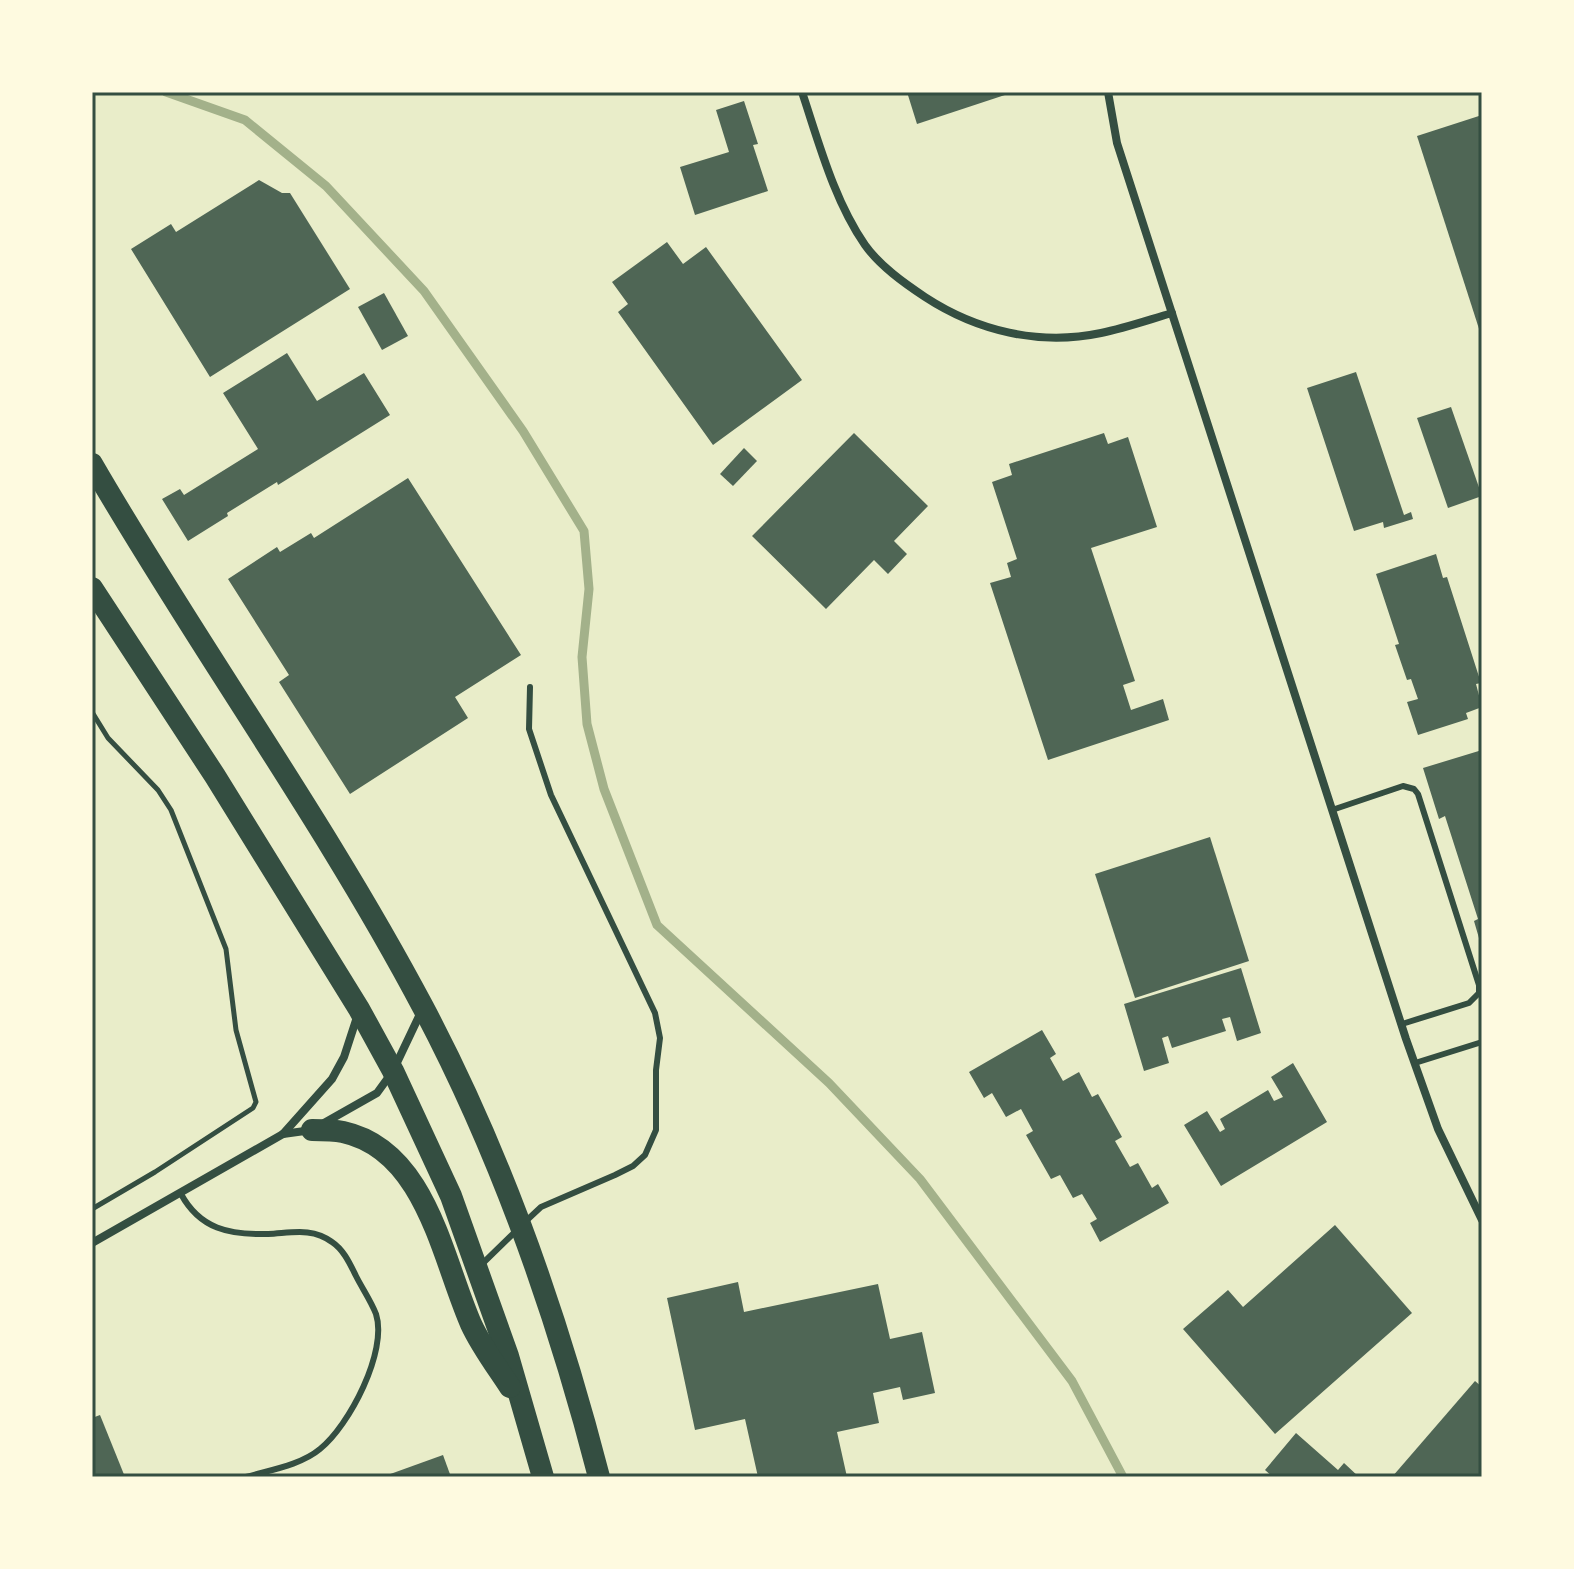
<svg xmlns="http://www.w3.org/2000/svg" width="1574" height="1569" viewBox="0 0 1574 1569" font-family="Manrope,sans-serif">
<rect width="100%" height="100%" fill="#e9edc9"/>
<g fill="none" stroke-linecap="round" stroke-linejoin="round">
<!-- stream -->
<path stroke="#a3b18a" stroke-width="9" d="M166 92 245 120 326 186 424 291 523 431 584 531 589 589 582 657 587 724 604 789 657 925 829 1083 920 1179 1072 1381 1123 1477"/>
</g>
<!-- building -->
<g fill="#4f6655">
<path d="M907 92H1010L1011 93 917 124Z"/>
<path d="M744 101 758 144 753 145 768 191 695 215 680 167 729 152 716 110Z"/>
<path d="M1482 115V335H1481L1417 136Z"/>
<path d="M259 180 282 193H290L350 289 210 377 131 249 171 224 176 232Z"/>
<path d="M667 242 683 264 706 247 802 380 713 445 618 312 628 304 612 282Z"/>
<path d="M384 293 408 336 382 350 358 307Z"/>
<path d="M287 353 317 401 364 373 390 415 278 485 277 482 227 513 228 516 188 541 162 499 180 489 184 495 258 449 223 393Z"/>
<path d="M1356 372 1404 515 1411 512 1413 519 1384 528 1383 522 1354 531 1307 388Z"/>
<path d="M1451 407 1482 496 1448 508 1417 418Z"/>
<path d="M854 433 928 506 894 541 907 554 888 574 874 560 826 609 752 536Z"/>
<path d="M1104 433 1108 444 1128 437 1157 527 1091 548 1135 681 1123 685 1131 710 1163 699 1169 720 1048 760 990 583 1011 577 1007 563 1017 559 992 482 1012 475 1009 464Z"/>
<path d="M744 448 757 461 733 486 720 474Z"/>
<path d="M408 478 521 655 455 697 468 718 350 794 279 682 289 675 228 579 277 547 280 552 311 533 314 538Z"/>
<path d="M1436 554 1443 578 1447 577 1481 683 1476 684 1482 707 1466 713 1468 719 1418 735 1407 702 1418 699 1411 679 1407 680 1395 645 1399 644 1376 574Z"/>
<path d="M1482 750V945H1481L1474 921 1478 919 1445 816 1439 819 1423 768Z"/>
<path d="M1210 837 1249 961 1135 998 1095 874Z"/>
<path d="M1241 968 1261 1033 1237 1041 1230 1017 1222 1019 1226 1031 1172 1048 1168 1036 1162 1038 1169 1063 1144 1071 1124 1004Z"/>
<path d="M1042 1030 1056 1054 1050 1058 1063 1081 1079 1072 1092 1097 1098 1094 1122 1137 1115 1141 1130 1167 1138 1163 1152 1188 1158 1184 1169 1203 1100 1242 1090 1223 1097 1219 1082 1194 1073 1198 1060 1175 1051 1179 1026 1135 1033 1131 1021 1109 1006 1117 992 1093 984 1098 969 1072Z"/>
<path d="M1293 1063 1327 1122 1221 1186 1184 1125 1207 1111 1220 1132 1225 1129 1220 1119 1268 1090 1274 1101 1283 1097 1271 1077Z"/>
<path d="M1335 1225 1412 1313 1275 1434 1183 1329 1228 1290 1243 1307Z"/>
<path d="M738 1282 744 1312 878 1284 890 1339 922 1332 935 1393 903 1400 900 1387 873 1393 879 1423 837 1432 847 1477H758L745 1419 695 1430 667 1298Z"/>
<path d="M1475 1381 1482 1387V1477H1392Z"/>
<path d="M100 1415 125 1477H92V1418Z"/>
<path d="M1296 1433 1338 1470 1344 1463 1359 1477H1273L1265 1470Z"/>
<path d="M443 1455 451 1477H382Z"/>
</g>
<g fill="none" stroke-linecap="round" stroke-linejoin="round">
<!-- path -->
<path stroke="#344e41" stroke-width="5" d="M92 712 108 738 158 790 171 810 226 949 236 1030 256 1102 253 1108 155 1172 92 1209"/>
<!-- service -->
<g stroke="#344e41" stroke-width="6">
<path d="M1332 810 1403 786 1414 789 1418 794 1479 985V993L1469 1003 1402 1024"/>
<path d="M1415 1063 1482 1042"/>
<path d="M181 1194C200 1229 229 1235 268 1234 291 1233 312 1227 332 1242 344 1250 350 1264 356 1276 362 1288 371 1301 376 1314 388 1351 349 1426 320 1449 301 1465 270 1470 246 1477"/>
<path d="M526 1221 541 1207 615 1175 633 1166 645 1155 656 1130V1070L660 1038 655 1013 551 795 529 729 530 687"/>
<path d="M480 1266 518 1229"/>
</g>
<!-- minor -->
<g stroke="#344e41" stroke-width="8">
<path d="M802 92C819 143 834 200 865 245 880 266 904 283 925 297 977 331 1039 346 1101 333 1125 328 1148 320 1172 313"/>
<path d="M1108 92 1117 143 1406 1039 1438 1129 1482 1220"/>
<path d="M324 1123 377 1093 393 1071 421 1012"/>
<path d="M283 1134 312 1130"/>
<path d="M92 1243 283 1134 332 1079 344 1057 358 1014"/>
</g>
<!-- trunk -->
<g stroke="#344e41" stroke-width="22">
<path d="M92 464C198 647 324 820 423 1007 502 1156 557 1314 599 1477"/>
<path d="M92 588 215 776 359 1009 393 1071 451 1196 508 1356 543 1477"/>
<path d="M312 1130C322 1130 334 1130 343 1132 426 1150 442 1258 471 1324 481 1346 497 1367 510 1387"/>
</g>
</g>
<!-- border -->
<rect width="1574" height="1569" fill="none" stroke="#fefae0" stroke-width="188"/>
<rect x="94" y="94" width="1386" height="1381" fill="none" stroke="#344e41" stroke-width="3"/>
</svg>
